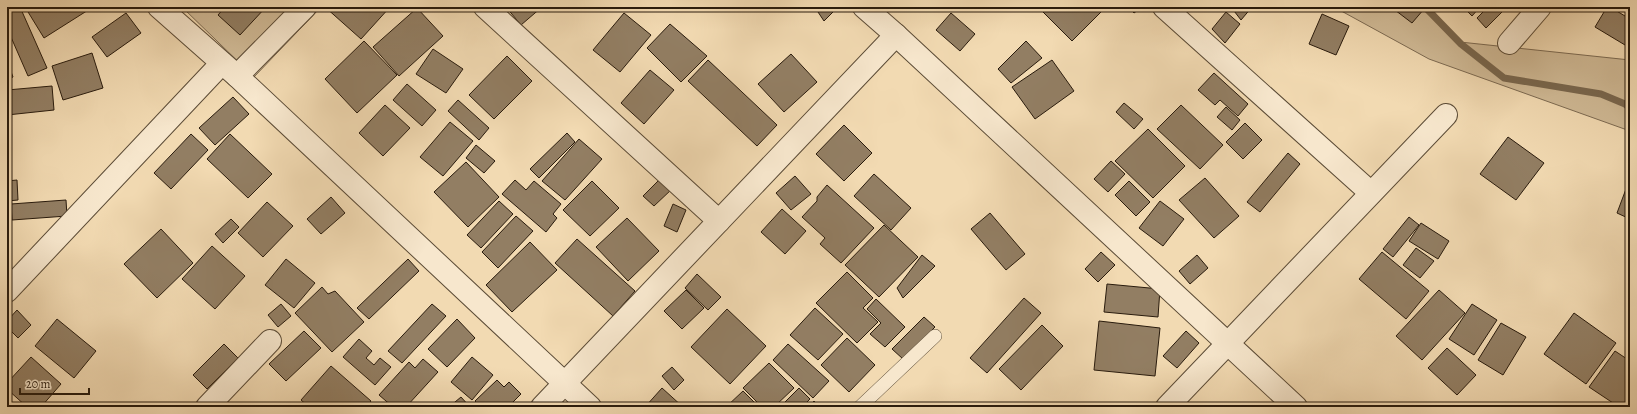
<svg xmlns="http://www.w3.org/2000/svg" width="1637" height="414" viewBox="0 0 1637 414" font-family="Alegreya,serif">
<rect width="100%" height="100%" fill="#f2dab2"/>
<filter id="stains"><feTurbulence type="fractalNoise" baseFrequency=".005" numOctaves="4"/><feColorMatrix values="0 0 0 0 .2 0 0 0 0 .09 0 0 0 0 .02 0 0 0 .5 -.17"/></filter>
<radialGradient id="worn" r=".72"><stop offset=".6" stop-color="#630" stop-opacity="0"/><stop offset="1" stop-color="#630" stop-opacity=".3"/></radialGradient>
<!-- green -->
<g fill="#d0ba96" stroke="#7c6a52">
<path d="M182 7H321L254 77Z"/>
<path d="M1334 7H1430L1460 42 1630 60V131L1429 59Z"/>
</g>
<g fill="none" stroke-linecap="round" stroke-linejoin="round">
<!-- stream -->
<path stroke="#79674e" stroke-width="7" d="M1425 7 1461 44 1504 78 1601 94 1625 104 1630 108"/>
</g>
<!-- building -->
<g fill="#927e63" stroke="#291b0d">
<path d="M7 7H20L47 68 28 76 7 28Z"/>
<path d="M25 7H49L52 11 58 7H93L44 38Z"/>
<path d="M225 7H266L240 35 218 15Z"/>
<path d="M325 7H390L361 39Z"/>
<path d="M506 7H542L521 25Z"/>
<path d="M825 7H828L833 12 824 21 818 12Z"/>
<path d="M1038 7H1106L1072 41Z"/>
<path d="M1128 7H1142L1134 13Z"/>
<path d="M1231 7H1252L1241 20Z"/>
<path d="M1391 7H1422L1424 9 1412 23Z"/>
<path d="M1463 7H1480L1472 16Z"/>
<path d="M1488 7H1507L1486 28 1477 18Z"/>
<path d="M1607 7H1610L1630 19V48L1595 27Z"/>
<path d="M417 8 443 36 399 76 373 47Z"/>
<path d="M1226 12 1240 24 1225 43 1212 29Z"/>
<path d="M126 13 141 33 107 57 92 37Z"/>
<path d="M624 13 651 35 620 72 593 50Z"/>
<path d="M951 13 975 34 960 51 936 30Z"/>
<path d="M1322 14 1349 26 1336 55 1309 44Z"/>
<path d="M670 24 707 56 681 82 647 48Z"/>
<path d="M364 41 397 75 357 113 325 79Z"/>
<path d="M1026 41 1042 58 1011 83 998 69Z"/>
<path d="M433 49 463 69 446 93 416 74Z"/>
<path d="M92 53 103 88 63 100 52 66Z"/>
<path d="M791 54 817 82 784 112 758 84Z"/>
<path d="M507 56 532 81 494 119 469 95Z"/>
<path d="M708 60 777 125 757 146 688 81Z"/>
<path d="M1052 60 1074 91 1035 119 1012 87Z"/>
<path d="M7 61 13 77 7 80Z"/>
<path d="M650 70 674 90 644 124 621 103Z"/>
<path d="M1214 73 1248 104 1238 116 1220 100 1215 105 1198 90Z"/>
<path d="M407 84 436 110 422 126 393 100Z"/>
<path d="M52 86 54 110 7 115V90Z"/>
<path d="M233 97 249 114 215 145 199 128Z"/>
<path d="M458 100 489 128 479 140 448 111Z"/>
<path d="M1124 103 1143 119 1134 129 1116 112Z"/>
<path d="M385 105 410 128 383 156 359 133Z"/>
<path d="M1181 105 1223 145 1200 169 1157 129Z"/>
<path d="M1226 107 1240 120 1232 130 1217 117Z"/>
<path d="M450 122 473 141 443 176 420 157Z"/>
<path d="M1245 123 1262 140 1243 159 1226 142Z"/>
<path d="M844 125 872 153 844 181 816 154Z"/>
<path d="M1148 129 1185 166 1153 198 1115 161Z"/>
<path d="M567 133 575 142 539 178 530 169Z"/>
<path d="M191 134 208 150 171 189 154 173Z"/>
<path d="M230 134 272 174 248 198 207 159Z"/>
<path d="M1508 137 1544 163 1516 200 1480 174Z"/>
<path d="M579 139 602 159 565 200 542 181Z"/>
<path d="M476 145 495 161 484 173 466 158Z"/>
<path d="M1288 153 1300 164 1260 212 1247 202Z"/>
<path d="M1111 161 1125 174 1108 192 1094 179Z"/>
<path d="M466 162 499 197 468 227 434 192Z"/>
<path d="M874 174 911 208 891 230 854 196Z"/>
<path d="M795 176 811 194 791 210 776 193Z"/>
<path d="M661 178 672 189 654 206 643 196Z"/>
<path d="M1205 178 1239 216 1214 238 1179 200Z"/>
<path d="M17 180 18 200 7 201V181Z"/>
<path d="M515 180 526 190 534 181 561 204 553 214 557 218 546 232 502 194Z"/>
<path d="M592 181 619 208 590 236 563 210Z"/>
<path d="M1129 181 1150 202 1136 216 1115 195Z"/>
<path d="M827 185 874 228 841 263 820 244 825 238 802 217 817 201V197Z"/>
<path d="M1626 189 1630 191V219L1617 213Z"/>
<path d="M331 197 345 213 321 234 307 219Z"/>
<path d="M66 200 67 216 12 220 11 204Z"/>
<path d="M499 201 513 214 481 248 467 235Z"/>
<path d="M1160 201 1184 219 1163 246 1139 228Z"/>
<path d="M267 202 293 226 263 257 238 233Z"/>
<path d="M673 204 686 210 677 232 664 226Z"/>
<path d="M782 209 806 231 785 254 761 232Z"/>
<path d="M990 213 1025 254 1006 270 971 229Z"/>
<path d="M516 216 533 231 498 268 482 252Z"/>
<path d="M1409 217 1419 225 1393 257 1383 249Z"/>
<path d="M627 218 659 251 628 281 596 247Z"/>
<path d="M231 219 239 227 223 243 215 234Z"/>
<path d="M1421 223 1449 241 1438 259 1409 241Z"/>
<path d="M884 225 918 257 879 297 845 265Z"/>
<path d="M161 229 193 263 157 298 124 264Z"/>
<path d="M577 239 635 291 613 316 555 263Z"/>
<path d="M530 242 557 270 512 312 486 285Z"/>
<path d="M212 246 245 276 215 309 182 279Z"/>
<path d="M1416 248 1434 261 1420 278 1403 265Z"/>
<path d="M1101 252 1115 265 1098 282 1085 269Z"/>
<path d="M1382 252 1429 291 1406 319 1359 279Z"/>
<path d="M922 255 935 266 903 298 897 288Z"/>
<path d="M1197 255 1208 268 1190 284 1179 271Z"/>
<path d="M286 259 315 283 294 308 265 285Z"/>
<path d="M408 259 419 271 369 319 357 308Z"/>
<path d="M847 272 873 298 863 308 878 322 857 343 816 303Z"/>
<path d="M697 274 721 297 708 310 685 288Z"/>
<path d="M1107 284 1160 289 1158 317 1104 312Z"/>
<path d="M322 287 328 294 335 291 364 322 332 352 295 313Z"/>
<path d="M686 290 704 308 682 329 664 311Z"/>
<path d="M1439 290 1465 313 1422 360 1396 336Z"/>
<path d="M1024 298 1041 313 987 373 970 358Z"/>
<path d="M876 299 905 327 885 347 870 334 881 323 867 309Z"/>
<path d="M281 304 291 316 278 327 268 315Z"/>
<path d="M432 304 446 316 402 363 388 351Z"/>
<path d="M1472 304 1497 320 1474 355 1449 339Z"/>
<path d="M815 308 843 334 818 360 790 335Z"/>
<path d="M727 309 766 346 730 384 691 347Z"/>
<path d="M17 310 31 325 18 338 7 327V321Z"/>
<path d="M1574 313 1616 343 1586 384 1544 354Z"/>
<path d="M924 317 935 327 903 359 892 349Z"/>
<path d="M57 319 96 351 74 378 35 346Z"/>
<path d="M457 319 475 338 447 367 428 349Z"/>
<path d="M1099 321 1160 328 1155 376 1094 370Z"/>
<path d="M1501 323 1526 337 1503 375 1478 360Z"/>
<path d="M1042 325 1063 346 1021 390 999 369Z"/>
<path d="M304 331 321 348 286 381 269 364Z"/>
<path d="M1186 331 1199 343 1177 368 1163 356Z"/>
<path d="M847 338 875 365 849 392 821 365Z"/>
<path d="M359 339 372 351 366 358 374 365 380 358 391 367 375 385 343 357Z"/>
<path d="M224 344 238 358 207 389 193 375Z"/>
<path d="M788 344 829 381 813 398 773 360Z"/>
<path d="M1447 348 1476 375 1457 395 1428 368Z"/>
<path d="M1615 351 1630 361V407H1619L1589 387Z"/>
<path d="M31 357 61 384 41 407H27L7 389V383Z"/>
<path d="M472 357 493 375 472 400 451 382Z"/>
<path d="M423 359 438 372 406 407H393L379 395 409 362 415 368Z"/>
<path d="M769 363 794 388 774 407H762L743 388Z"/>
<path d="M331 366 371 401 366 407H309L301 400Z"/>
<path d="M672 367 684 380 674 390 662 376Z"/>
<path d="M497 380 504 387 509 382 521 394 508 407H481L475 401Z"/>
<path d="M662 388 683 407H645Z"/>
<path d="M799 388 810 399 802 407H780Z"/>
<path d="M743 391 759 407H726Z"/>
<path d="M461 397 470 407H449Z"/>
<path d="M814 401 820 407H808Z"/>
<path d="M370 402 376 407H366Z"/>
</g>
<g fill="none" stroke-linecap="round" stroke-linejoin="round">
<defs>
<path id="service" d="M860 407 935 336"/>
<g id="minor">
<path d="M159 7 237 76 590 407"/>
<path d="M485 7 719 221"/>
<path d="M864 7 896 35 1296 407"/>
<path d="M1164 7 1371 193"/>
<path d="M1509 43 1540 7"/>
<path d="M237 76 305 7"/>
<path d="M7 291 222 63"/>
<path d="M207 407 270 341"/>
<path d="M542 407 896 35"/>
<path d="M1167 407 1446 115"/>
</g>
</defs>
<!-- service casing -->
<use href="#service" stroke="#5b4b36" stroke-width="14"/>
<!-- minor casing -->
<use href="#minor" stroke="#5b4b36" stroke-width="24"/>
<!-- service -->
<use href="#service" stroke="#f7e7cd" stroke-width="13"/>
<!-- minor -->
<use href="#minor" stroke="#f7e7cd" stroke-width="22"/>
</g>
<!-- margin -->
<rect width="1637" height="414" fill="none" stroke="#f2dab2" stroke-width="24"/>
<rect x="8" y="8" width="1621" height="398" fill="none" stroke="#291b0d" stroke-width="2"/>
<rect x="12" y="12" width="1613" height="390" fill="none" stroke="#291b0d"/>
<!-- scale -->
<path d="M20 388v6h69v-6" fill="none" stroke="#291b0d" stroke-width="2"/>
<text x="26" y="388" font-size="12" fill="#291b0d" stroke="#f7e7cd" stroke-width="3" paint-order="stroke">20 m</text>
<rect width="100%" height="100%" filter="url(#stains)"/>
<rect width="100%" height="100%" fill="url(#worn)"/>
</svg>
